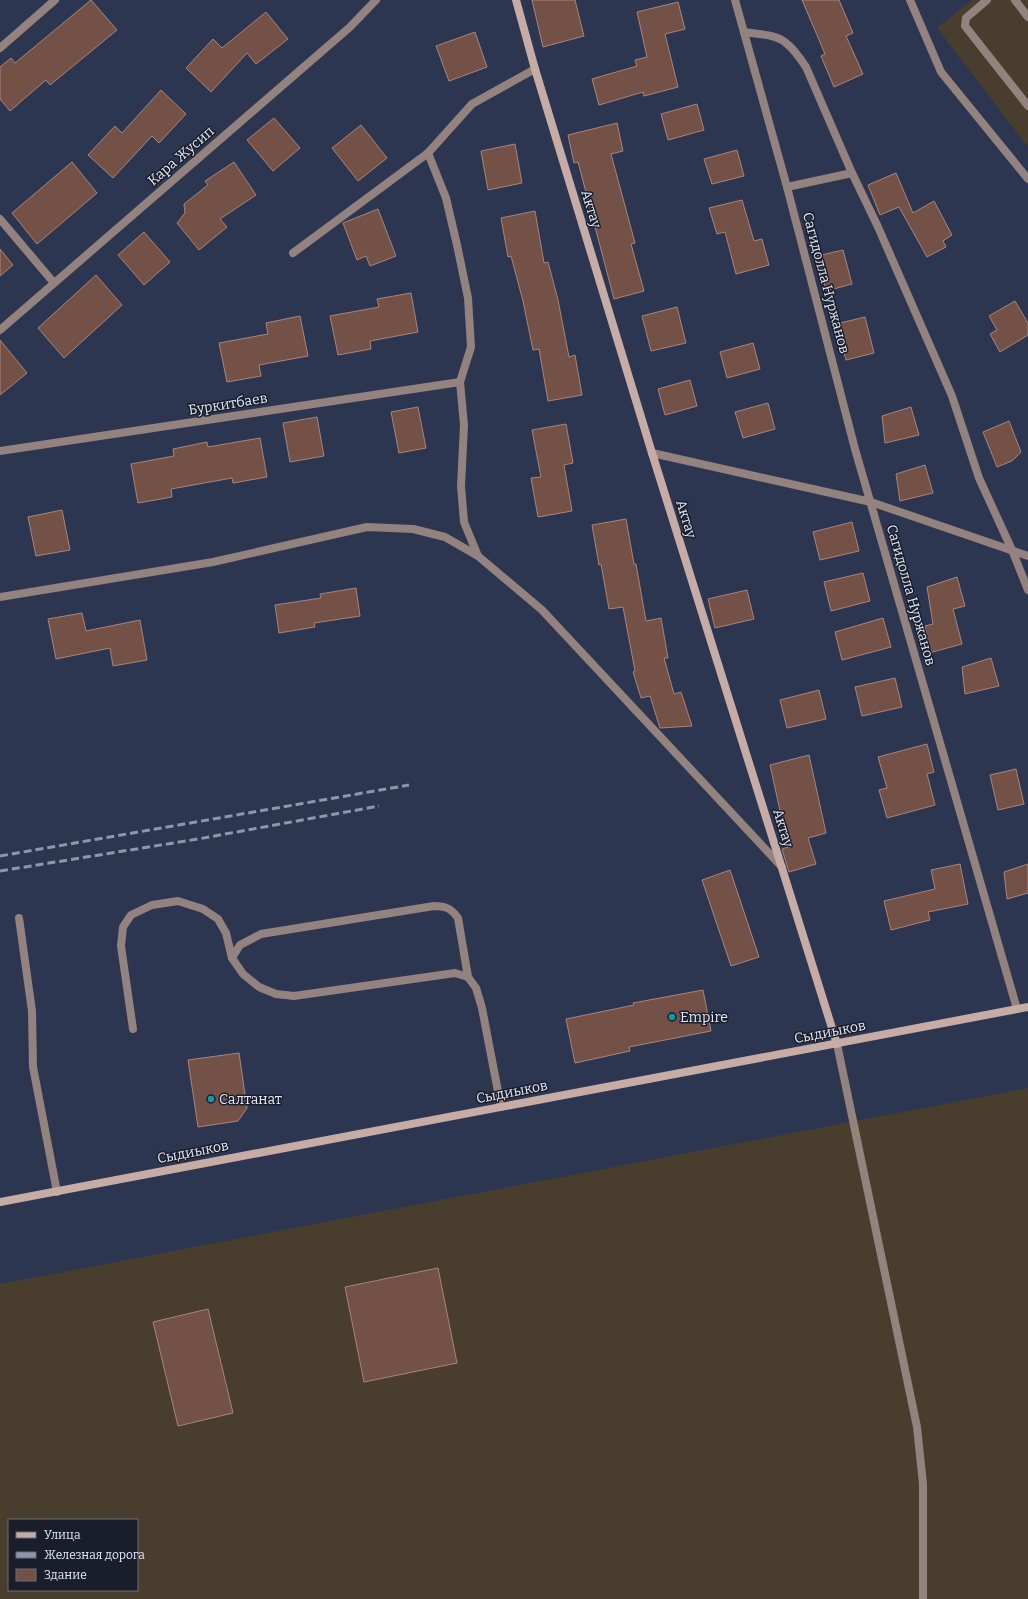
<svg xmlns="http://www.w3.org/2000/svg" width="1028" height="1599" viewBox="0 0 1028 1599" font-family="Bitter,serif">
<rect width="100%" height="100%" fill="#2d3651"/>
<!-- industrial -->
<g fill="#493d2e" fill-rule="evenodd">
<path d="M972 0H1028V147L937 28Z"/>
<path d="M1028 1088V1599H0V1284ZM9 1520H137V1590H9Z"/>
</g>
<!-- building -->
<g fill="#735147" stroke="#aa857a">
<path d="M91 0 117 30 50 85 46 80 10 111 0 99V67L11 58 15 63Z"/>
<path d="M532 0H575L584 36 543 47Z"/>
<path d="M802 0H839L853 33 846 36 863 74 834 87 821 56 825 54Z"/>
<path d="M678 2 685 29 665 34 678 87 644 96 643 92 599 105 592 79 637 66 635 60 647 57 637 12Z"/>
<path d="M266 12 288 39 256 64 247 53 211 92 186 68 213 39 222 48Z"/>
<path d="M475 32 487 67 449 81 436 46Z"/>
<path d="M161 90 186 114 159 143 152 136 113 178 88 155 115 126 122 133Z"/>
<path d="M697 104 704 130 668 140 661 114Z"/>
<path d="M274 118 300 148 273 171 247 140Z"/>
<path d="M617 123 623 151 611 154 635 243 631 244 644 291 614 299 578 162 574 163 568 135Z"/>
<path d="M361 125 387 158 358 181 332 148Z"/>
<path d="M515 144 522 183 488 190 481 151Z"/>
<path d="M737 150 744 176 712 184 704 159Z"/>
<path d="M72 162 97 193 37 244 12 213Z"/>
<path d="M234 162 256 195 220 219 227 227 199 250 177 223 185 213 184 204 208 185 205 181Z"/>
<path d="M896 173 913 213 934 201 952 235 943 241 946 247 927 257 899 207 880 215 868 185Z"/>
<path d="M742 200 754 241 762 239 769 265 736 274 725 232 717 234 709 208Z"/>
<path d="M378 209 396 256 370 266 366 256 357 260 343 223Z"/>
<path d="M535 211 544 263 548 262 558 300 569 357 575 355 582 395 548 401 539 349 533 350 523 301 511 256 508 257 501 218Z"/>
<path d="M144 232 170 262 144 285 118 255Z"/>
<path d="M0 249 13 265 0 276Z"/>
<path d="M843 250 852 284 826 291 817 256Z"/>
<path d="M96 275 122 305 64 358 38 328Z"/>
<path d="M411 293 418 332 370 341 371 349 338 355 330 316 379 307 377 299Z"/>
<path d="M1015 301 1028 323V335L1000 352 990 334 997 330 989 316Z"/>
<path d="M677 307 686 343 651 351 642 316Z"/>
<path d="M300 316 308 356 259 365 261 376 227 382 219 343 268 334 266 323Z"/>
<path d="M865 317 874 353 846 360 836 324Z"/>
<path d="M0 340 27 373 0 395Z"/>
<path d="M753 343 760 369 727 378 720 352Z"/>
<path d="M690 380 697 406 665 415 658 389Z"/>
<path d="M768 403 775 429 743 438 735 412Z"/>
<path d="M418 407 426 448 399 453 391 412Z"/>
<path d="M911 407 919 435 885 443 882 416Z"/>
<path d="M317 417 324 456 290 462 283 423Z"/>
<path d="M1009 421 1021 452 1012 461 997 467 983 432Z"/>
<path d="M566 424 573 463 564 465 572 511 538 517 531 478 541 477 532 430Z"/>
<path d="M260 438 267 477 233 483 232 478 171 489 172 497 138 503 131 464 174 456 173 449 207 442 208 447Z"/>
<path d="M925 465 933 493 900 501 896 474Z"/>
<path d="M62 510 70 550 36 556 28 517Z"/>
<path d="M626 519 634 564H636L646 621 661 618 668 658H664L674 694 681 692 692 726 660 728 650 696 641 698 633 672 635 671 623 607 609 609 601 564 599 565 592 525Z"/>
<path d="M852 522 859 551 820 560 813 532Z"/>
<path d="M863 573 870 601 831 611 824 582Z"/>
<path d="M957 577 965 606 953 609 962 644 929 653 925 626 933 624 927 587Z"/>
<path d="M356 588 360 616 314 623 315 627 279 633 275 605 321 598 320 594Z"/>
<path d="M747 590 754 619 715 628 708 599Z"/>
<path d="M82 613 86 631 140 620 147 660 113 666 110 648 56 659 48 619Z"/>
<path d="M883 618 891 647 842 660 835 632Z"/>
<path d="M991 658 999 686 965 694 962 667Z"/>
<path d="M895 678 902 707 862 716 855 687Z"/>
<path d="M819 690 826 719 787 728 780 700Z"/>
<path d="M927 744 934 772 927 774 935 805 887 818 879 790 887 788 878 757Z"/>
<path d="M809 755 826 833 808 838 816 864 789 872 782 849 788 847 770 765Z"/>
<path d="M1016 769 1024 804 998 810 990 775Z"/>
<path d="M960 864 968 904 928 912 930 920 891 930 884 901 935 889 931 870Z"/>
<path d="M1028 864V893L1007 899 1004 872Z"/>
<path d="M730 870 759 957 731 966 702 880Z"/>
<path d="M703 990 711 1031 629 1047 630 1051 575 1063 566 1019 634 1005 633 1003Z"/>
<path d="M239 1053 247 1108 238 1121 198 1127 188 1060Z"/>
<path d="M438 1268 457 1363 364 1382 345 1287Z"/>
<path d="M208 1309 233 1413 178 1426 153 1322Z"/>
</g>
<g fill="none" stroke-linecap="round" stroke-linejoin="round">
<!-- lane -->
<g stroke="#93827e" stroke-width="8">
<path d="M987 0 966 18 965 26 1028 106"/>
<path d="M1015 0 1028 17"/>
<path d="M0 219 54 283"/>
<path d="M19 918 32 1011 33 1067 57 1192"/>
<path d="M232 958 240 945 261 934 434 906C445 906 451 908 458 918L468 977"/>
<path d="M133 1029 121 946 123 927 131 915 152 905 178 901 203 909 218 919 226 933 232 958 243 974 259 987 276 994 294 996 455 973 468 977 476 988 482 1008 501 1107"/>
<path d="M837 1044 917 1427 923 1484V1599"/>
</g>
<!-- street -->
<g stroke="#93827e" stroke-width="8">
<path d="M735 0 787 187 855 449 1017 1009"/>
<path d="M910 0 941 72 1028 179"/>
<path d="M744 32C756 34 776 34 786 43 794 49 800 58 806 67L852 173"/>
<path d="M0 48 55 0"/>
<path d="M428 153 446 198 457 245 468 298 471 347 460 382 464 425 461 486 464 522 478 556 542 610 782 867"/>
<path d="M787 187 852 173 878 227 952 396 979 478 1012 550 1028 590"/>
<path d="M293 253 428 153 472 104 535 69"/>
<path d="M0 330 350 27 376 0"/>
<path d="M0 451 460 382"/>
<path d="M652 453 871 502 1028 556"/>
<path d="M0 597 213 562 367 527 413 529 445 537 478 556"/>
</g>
<!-- secondary -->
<g stroke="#c7aca5" stroke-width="8">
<path d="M516 0 535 69 652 453 837 1044"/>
<path d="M0 1202 1028 1007"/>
</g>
<!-- rail -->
<g stroke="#8e96ac" stroke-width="3" stroke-dasharray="8 4" stroke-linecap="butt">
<path d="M0 856 409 785"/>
<path d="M0 871 198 839 379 806"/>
</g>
</g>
<!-- markers -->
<g fill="#0f9aa8" stroke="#1a1e2a" stroke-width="1.5">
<circle cx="672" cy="1017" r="4"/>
<circle cx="211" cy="1099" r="4"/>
</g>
<g text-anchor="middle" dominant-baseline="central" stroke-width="3" stroke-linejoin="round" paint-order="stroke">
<!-- street labels -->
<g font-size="14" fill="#e2e9fa" stroke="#1a1e2a">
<text transform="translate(181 156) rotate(-41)">Кара Жусип</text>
<text transform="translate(591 209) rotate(73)">Актау</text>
<text transform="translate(826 283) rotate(75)">Сагидолла Нуржанов</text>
<text transform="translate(228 404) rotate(-9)">Буркитбаев</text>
<text transform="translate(686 519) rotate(73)">Актау</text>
<text transform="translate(911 595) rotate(74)">Сагидолла Нуржанов</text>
<text transform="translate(783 828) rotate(73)">Актау</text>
<text transform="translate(830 1032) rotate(-11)">Сыдиыков</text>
<text transform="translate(512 1092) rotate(-11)">Сыдиыков</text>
<text transform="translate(193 1152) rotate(-11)">Сыдиыков</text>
</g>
<!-- poi labels -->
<g font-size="14" fill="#e2e9fa" stroke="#1a1e2a" text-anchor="start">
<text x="680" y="1017">Empire</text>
<text x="219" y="1099">Салтанат</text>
</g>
</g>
<!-- legend -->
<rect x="8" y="1519" width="130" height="72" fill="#1a1e2a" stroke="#6a6f7d"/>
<rect x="16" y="1532" width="20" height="6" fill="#c7aca5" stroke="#6a6f7d"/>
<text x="44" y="1539" font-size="12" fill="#e2e9fa">Улица</text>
<rect x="16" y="1552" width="20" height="6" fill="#8e96ac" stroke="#6a6f7d"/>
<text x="44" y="1559" font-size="12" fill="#e2e9fa">Железная дорога</text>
<rect x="16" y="1569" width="20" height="12" fill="#735147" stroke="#6a6f7d"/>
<text x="44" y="1579" font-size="12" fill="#e2e9fa">Здание</text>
</svg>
